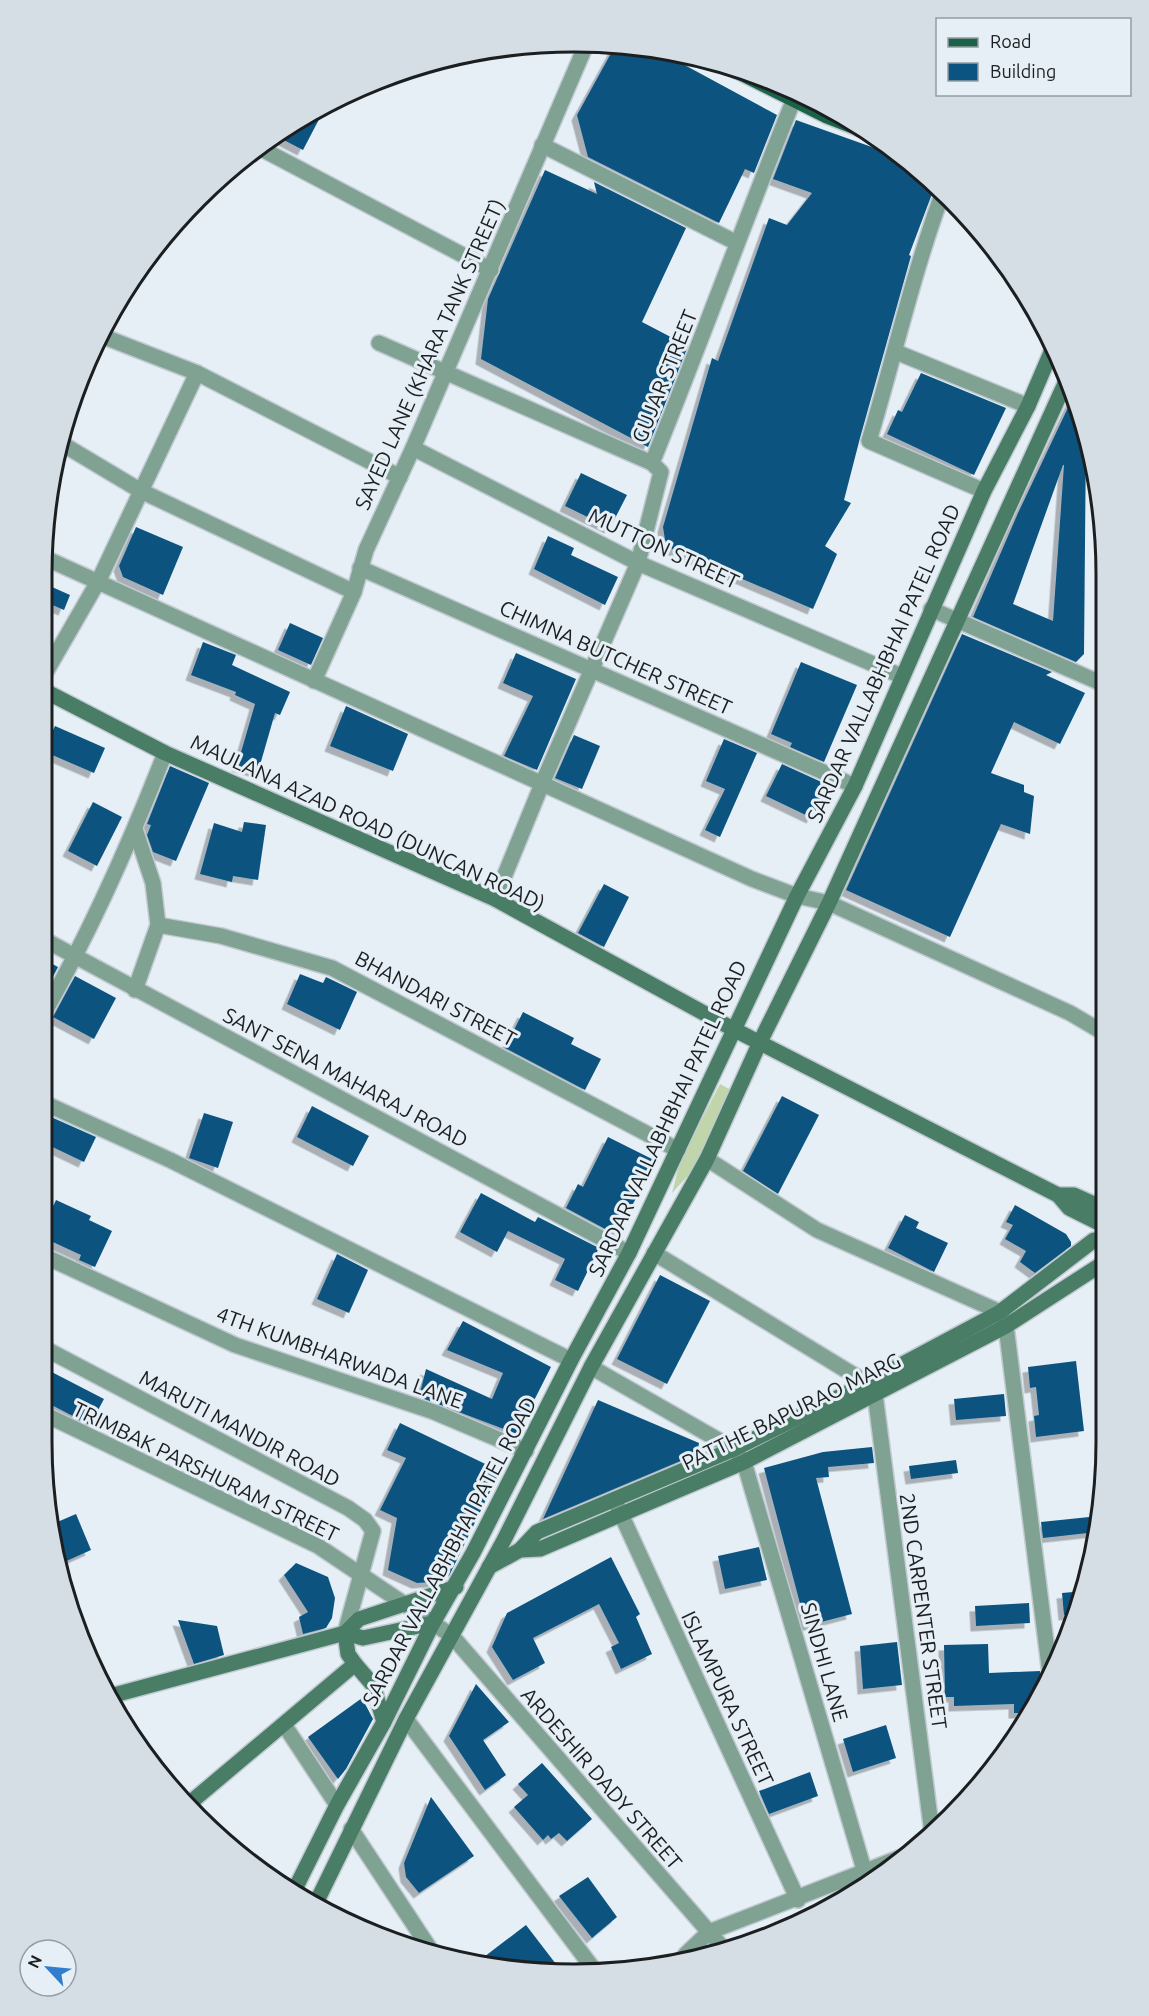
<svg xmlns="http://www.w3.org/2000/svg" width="1149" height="2016" viewBox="0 0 1149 2016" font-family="Ubuntu,sans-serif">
<defs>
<filter id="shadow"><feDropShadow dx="-5.5" dy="5.5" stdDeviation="0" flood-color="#0004"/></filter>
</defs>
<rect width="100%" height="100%" fill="#e6eff6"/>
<!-- green -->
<path fill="#c1d5aa" d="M720 1084 733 1091 694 1169 672 1193 680 1162Z"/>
<!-- building -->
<g fill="#0b5380" fill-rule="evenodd" filter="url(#shadow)">
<path d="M615 46 655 49 777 115 754 173 745 169 719 223 588 157 577 115Z"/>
<path d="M327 104 303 150 276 136Z"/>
<path d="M796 120 897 156 935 186 909 255 911 256 860 438 844 500 851 503 825 546 837 554 813 609 672 549 665 540 663 527 712 358 718 361 769 218 787 225 812 193 773 179Z"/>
<path d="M545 170 597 194 594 182 686 228 642 322 688 346 648 447 481 359 488 299Z"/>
<path d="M921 373 1006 408 974 475 887 434 898 410 902 412Z"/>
<path d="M1074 395 1086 433 1084 654 1076 662 973 617 1018 513ZM1063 465H1064L1053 621 1013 604Z"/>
<path d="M581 473 627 495 610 528 565 506Z"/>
<path d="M136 527 183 547 163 595 123 577 119 566Z"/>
<path d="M548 536 574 548 571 555 618 577 605 605 534 569Z"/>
<path d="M43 583 70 595 64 610 43 601Z"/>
<path d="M290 623 323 638 311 665 278 650Z"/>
<path d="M962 634 1052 672 1046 675 1085 693 1060 744 1014 722 991 773 1024 785V792L1034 796 1030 834 1001 824 950 937 846 890Z"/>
<path d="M203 642 236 655 232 665 290 692 280 715 275 713 258 772 237 766 255 704 235 695 236 692 191 675Z"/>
<path d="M516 653 576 679 537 770 504 756 533 696 503 683Z"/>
<path d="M801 662 857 685 824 762 790 747 792 743 771 734Z"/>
<path d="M346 706 408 734 393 771 330 746Z"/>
<path d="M55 726 105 748 94 773 43 751Z"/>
<path d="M574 735 600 746 582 789 555 778Z"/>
<path d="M724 739 757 753 720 837 705 830 725 789 706 781Z"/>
<path d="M782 764 828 785 812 818 766 796Z"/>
<path d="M170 766 209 783 176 861 153 852 147 835 151 825 147 824Z"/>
<path d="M93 802 122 817 97 866 68 851Z"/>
<path d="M244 822 266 825 258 880 233 876 232 882 200 874 214 823 242 832Z"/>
<path d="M604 884 629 897 604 947 578 933Z"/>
<path d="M43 959 58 967 43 996Z"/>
<path d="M300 974 323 983 326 977 357 992 340 1030 287 1004Z"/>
<path d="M75 976 116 998 94 1039 53 1017Z"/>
<path d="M523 1012 574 1038 571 1044 601 1059 585 1090 505 1048Z"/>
<path d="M782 1096 819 1115 778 1194 743 1171Z"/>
<path d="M312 1106 369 1136 353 1166 297 1137Z"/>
<path d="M42 1113 96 1137 84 1162 42 1142Z"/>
<path d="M204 1113 233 1122 218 1168 189 1158Z"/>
<path d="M608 1137 656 1161 619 1230 610 1226 607 1230 566 1208 578 1184 583 1187Z"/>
<path d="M481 1193 535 1222 538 1217 599 1248 578 1291 555 1280 565 1259 508 1231 497 1252 460 1232Z"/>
<path d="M56 1200 91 1216 89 1220 112 1231 95 1267 79 1260 81 1255 42 1237V1230Z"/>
<path d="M1015 1205 1066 1234 1071 1242V1246L1035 1273 1020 1262 1026 1251 1005 1239 1013 1225 1006 1222Z"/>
<path d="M905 1215 919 1222 916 1228 948 1243 934 1272 888 1248Z"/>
<path d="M337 1254 368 1270 349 1313 317 1299Z"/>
<path d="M660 1275 710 1301 667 1384 617 1359Z"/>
<path d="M463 1321 551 1367 517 1434 419 1397 426 1369 492 1399 503 1373 447 1350Z"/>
<path d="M1076 1361 1084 1431 1036 1437 1034 1416 1039 1415 1036 1387 1030 1388 1028 1367Z"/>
<path d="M42 1367 104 1399 90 1425 42 1400Z"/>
<path d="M1004 1394 1006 1416 956 1420 954 1399Z"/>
<path d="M598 1400 699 1443 697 1454 543 1519Z"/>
<path d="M400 1423 500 1471 449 1576 432 1582 417 1583 388 1570 397 1518 380 1510 406 1458 387 1450Z"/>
<path d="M872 1447 874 1463 828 1467 829 1477 816 1478 852 1614 806 1626 764 1468 823 1452Z"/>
<path d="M956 1460 958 1473 911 1479 909 1466Z"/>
<path d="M76 1514 91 1550 62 1563 55 1523Z"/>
<path d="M1099 1516 1097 1532 1043 1538 1041 1522Z"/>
<path d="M759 1547 767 1580 725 1589 718 1556Z"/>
<path d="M611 1557 640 1614 636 1617 652 1654 621 1669 611 1647 619 1643 599 1604 533 1638 545 1663 513 1680 492 1647 507 1613Z"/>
<path d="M296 1563 328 1577 335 1598 332 1618 326 1628 303 1634 299 1617 308 1612 284 1575Z"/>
<path d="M1084 1591 1074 1614 1064 1615 1062 1593Z"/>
<path d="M1029 1603 1030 1623 976 1626 975 1606Z"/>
<path d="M178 1620 217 1626 224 1655 194 1664Z"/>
<path d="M897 1642 902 1685 863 1689 860 1646Z"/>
<path d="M988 1644 989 1673 1040 1671 1044 1689 1032 1713H1014V1704L954 1706V1697H945L944 1645Z"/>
<path d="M476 1684 509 1722 483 1740 506 1775 485 1790 449 1736Z"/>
<path d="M362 1698 373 1719 346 1769 338 1779 308 1737Z"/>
<path d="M886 1725 896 1758 853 1772 843 1739Z"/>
<path d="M542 1763 592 1819 567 1841 559 1833 551 1839 548 1835 543 1840 514 1807 528 1795 518 1784Z"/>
<path d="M810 1772 818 1796 769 1814 759 1791Z"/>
<path d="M431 1797 474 1856 419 1893 406 1877 404 1863Z"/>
<path d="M588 1877 617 1917 592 1938 559 1896Z"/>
<path d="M526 1925 559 1968 480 1960Z"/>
</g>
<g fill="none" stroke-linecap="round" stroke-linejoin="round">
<defs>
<g id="street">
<path d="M542 145 737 243"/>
<path d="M258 147 491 270"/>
<path d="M943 192C913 273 894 358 869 441L984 491"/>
<path d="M102 336 197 373 400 477"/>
<path d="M379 343 652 463"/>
<path d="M896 352 1028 406"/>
<path d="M59 442 141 491 354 592"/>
<path d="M413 448 638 563 901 676"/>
<path d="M43 557 752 879 797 896 829 903 1070 1013 1104 1033"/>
<path d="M360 568 855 786"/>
<path d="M931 609 1103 684"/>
<path d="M43 677 99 580 197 373"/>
<path d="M314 681 354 592 366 550 413 448 586 45"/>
<path d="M495 899 542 784 638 563 661 472 652 463C701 342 745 220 794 99"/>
<path d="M158 925 221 936 332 968 678 1150"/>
<path d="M43 939 629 1253"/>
<path d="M135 990 158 925 153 883 135 829"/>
<path d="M43 1015C91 931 130 843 165 753"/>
<path d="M42 1102 170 1160 571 1360"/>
<path d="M707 1159 817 1230 1000 1312 1006 1326 1050 1674"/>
<path d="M654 1253 867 1383 875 1394 932 1833"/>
<path d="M42 1255 235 1345 434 1412 526 1451"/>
<path d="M42 1347 348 1508 365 1520 373 1531 345 1633"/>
<path d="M591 1367 734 1449 744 1462 865 1873"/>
<path d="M42 1413 318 1546 452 1636 722 1947"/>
<path d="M615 1501 798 1900"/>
<path d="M406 1719 595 1971"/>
<path d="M285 1726 337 1805"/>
<path d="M351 1829 434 1955"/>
<path d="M685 1955 709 1932 899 1858"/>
</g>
<g id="secondary">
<path d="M43 690 165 753 495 899 733 1029 1058 1195"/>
<path d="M1097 1222 1069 1208 1058 1195H1074L1105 1209"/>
<path d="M520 1550 537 1532 734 1449 867 1383 1000 1312 1094 1240"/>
<path d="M489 1567 520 1550 540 1549 744 1462 1006 1326 1105 1262"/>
<path d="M345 1633 363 1638 433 1623"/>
<path d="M355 1664 373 1685 384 1722"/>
<path d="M114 1695 345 1633 359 1619 456 1587"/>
<path d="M191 1802 355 1664 348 1654 345 1633"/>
<path d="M294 1891 337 1805 384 1722 433 1623 473 1553 571 1360 629 1253 797 896 855 786 984 491 1028 406 1052 350"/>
<path d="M317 1901 406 1719 504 1540 591 1367 707 1159 760 1042 829 903 1067 379"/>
</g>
<path id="primary" d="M727 66 827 116 863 130"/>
</defs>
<!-- street casing -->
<use href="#street" stroke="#c1cad0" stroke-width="18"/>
<!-- secondary casing -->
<use href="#secondary" stroke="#c1cad0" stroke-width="18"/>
<!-- primary casing -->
<use href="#primary" stroke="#c1cad0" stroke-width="18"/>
<!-- street -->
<use href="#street" stroke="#80a292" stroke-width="15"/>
<!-- secondary -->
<use href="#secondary" stroke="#497d66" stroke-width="15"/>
<!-- primary -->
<use href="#primary" stroke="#1a6248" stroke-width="15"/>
</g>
<g text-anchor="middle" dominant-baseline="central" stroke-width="6" stroke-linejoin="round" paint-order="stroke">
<!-- street labels -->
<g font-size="21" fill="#1b1f21" stroke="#e6eff6">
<text transform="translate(429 354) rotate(-66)">SAYED LANE (KHARA TANK STREET)</text>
<text transform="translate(664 376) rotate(-68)">GUJAR STREET</text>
<text transform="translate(664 548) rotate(25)">MUTTON STREET</text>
<text transform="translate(616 657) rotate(24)">CHIMNA BUTCHER STREET</text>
<text transform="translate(883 663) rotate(-66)">SARDAR VALLABHBHAI PATEL ROAD</text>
<text transform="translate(368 822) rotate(25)">MAULANA AZAD ROAD (DUNCAN ROAD)</text>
<text transform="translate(436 998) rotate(28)">BHANDARI STREET</text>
<text transform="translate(346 1077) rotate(28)">SANT SENA MAHARAJ ROAD</text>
<text transform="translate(667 1118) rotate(-65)">SARDAR VALLABHBHAI PATEL ROAD</text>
<text transform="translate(340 1357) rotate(20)">4TH KUMBHARWADA LANE</text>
<text transform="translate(791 1411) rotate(-26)">PATTHE BAPURAO MARG</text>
<text transform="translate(240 1428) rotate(28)">MARUTI MANDIR ROAD</text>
<text transform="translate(206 1471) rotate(26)">TRIMBAK PARSHURAM STREET</text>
<text transform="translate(449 1551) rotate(-62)">SARDAR VALLABHBHAI PATEL ROAD</text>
<text transform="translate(924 1611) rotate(82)">2ND CARPENTER STREET</text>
<text transform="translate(825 1662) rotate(74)">SINDHI LANE</text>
<text transform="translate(728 1698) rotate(65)">ISLAMPURA STREET</text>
<text transform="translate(602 1778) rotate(49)">ARDESHIR DADY STREET</text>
</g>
</g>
<!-- crop -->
<path d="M0 0H1149V2016H0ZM574 52H574A522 522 0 0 1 1096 574V1442A522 522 0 0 1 574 1964H574A522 522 0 0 1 52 1442V574A522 522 0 0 1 574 52Z" fill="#d6dee5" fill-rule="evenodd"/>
<path fill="none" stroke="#1b1f21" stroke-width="3" d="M574 52H574A522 522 0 0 1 1096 574V1442A522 522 0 0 1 574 1964H574A522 522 0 0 1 52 1442V574A522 522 0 0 1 574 52Z"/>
<!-- legend -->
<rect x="936" y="18" width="195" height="78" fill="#e6eff6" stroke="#959ca1" stroke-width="1.5"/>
<rect x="948" y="38" width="30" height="9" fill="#1a6248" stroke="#959ca1" stroke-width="1.5"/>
<text x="990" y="48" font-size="18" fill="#1b1f21">Road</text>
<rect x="948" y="63" width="30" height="18" fill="#0b5380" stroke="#959ca1" stroke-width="1.5"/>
<text x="990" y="78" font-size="18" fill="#1b1f21">Building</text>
<!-- north arrow -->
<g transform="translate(48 1968) rotate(296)"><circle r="28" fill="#e6eff6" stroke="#959ca1" stroke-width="1.5"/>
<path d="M0-4.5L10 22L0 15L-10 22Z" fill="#317dcd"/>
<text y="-9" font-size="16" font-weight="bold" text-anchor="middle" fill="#1b1f21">N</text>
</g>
</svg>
